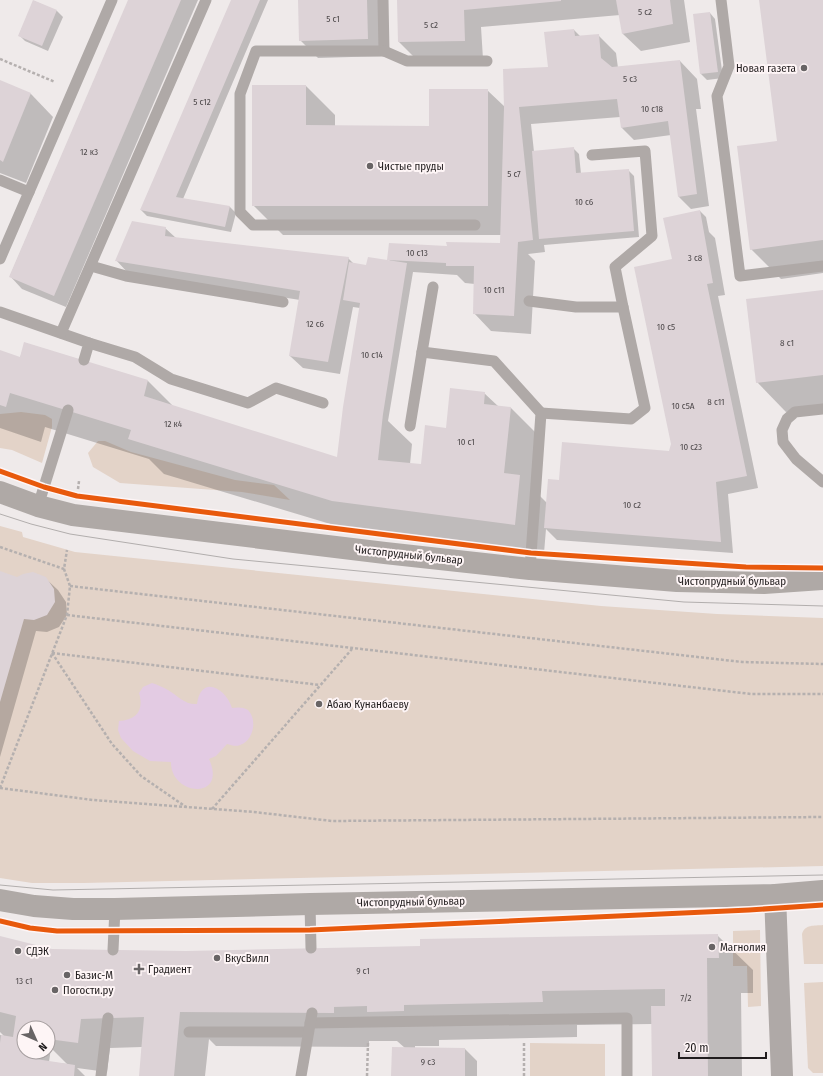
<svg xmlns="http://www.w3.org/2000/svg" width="823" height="1076" viewBox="0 0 823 1076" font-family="'Fira Sans Condensed',sans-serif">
<rect width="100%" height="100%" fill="#efeaea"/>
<!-- green -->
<g fill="#e3d3c8">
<path d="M21 412 45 415 52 419V427L42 463 12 450 0 448V414Z"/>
<path d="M98 441H105L131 452 235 480 274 485 290 500 242 492 120 483 93 467 88 453Z"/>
<path d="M0 526 22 532 23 537 75 552 601 606 717 614 823 618V866L84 883H32L0 878Z"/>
<path d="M823 925V964H804L802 934C805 924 814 926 823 925Z"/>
<path d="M760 930 761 1006 748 1007 747 966H733V931Z"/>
<path d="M823 982V1073H813L808 1068 804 983Z"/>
<path d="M530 1043 605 1044V1076H530Z"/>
</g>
<!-- water -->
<path fill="#e3cbe3" d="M152 683C158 685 163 687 168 690 178 696 185 705 197 704 201 674 226 688 232 708 237 707 244 707 248 710 258 720 253 741 240 745 236 747 231 745 227 744L216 756 209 759C228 801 170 796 171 762L150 761 133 751 121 738 118 730 119 721C137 720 144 710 139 693L143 687Z"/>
<!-- shadow -->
<g fill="#0003" fill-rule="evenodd">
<path d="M129 0H198L66 307 22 289 10 276Z"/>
<path d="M232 0H268L183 199 230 207 236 213 231 232 147 216 141 210Z"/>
<path d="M299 0H384L385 56 318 58 300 40Z"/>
<path d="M398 0H684L690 42 641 51 623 34 620 15 481 27 483 59 417 60 399 42Z"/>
<path d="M761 0H823V273L781 279 751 249 778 142Z"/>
<path d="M34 1 57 11 63 17 48 51 25 41 19 35Z"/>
<path d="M710 13 715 19 723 78 707 80 701 74 694 15Z"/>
<path d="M574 30 581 37 598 35 616 53 618 68 680 61 697 79 701 109H696L709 206 691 209 679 197 671 135 634 140 622 128 620 117 531 124 534 152 573 148 579 154 581 174 628 170 634 176 639 237 544 245 545 252 528 254 535 261 531 334 491 331 474 313 475 284 465 283 457 275 413 272 388 421 412 444 410 464 422 465 447 429 484 393 499 407 511 408 540 437 535 491 547 503 560 481 670 452 672 444 673 260 700 211 706 217 709 232 715 238 725 295 718 296 758 488 728 494 733 553 557 540 546 529 544 553 368 530 367 535 164 474 149 459 45 427 41 442 0 428V351L20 358 25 343 148 381 173 406 338 460 360 308 353 307 340 374 303 368 290 356 300 300 128 273 116 260 165 228 176 238 348 258 354 264 367 266 391 262 388 259 447 247 501 243V235H283L253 205V86H306L335 115V127H430L487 90 505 107 549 68Z"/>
<path d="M0 81 31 94 53 117 26 183 0 173Z"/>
<path d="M823 291V407L786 412 757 382Z"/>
<path d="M0 572 17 578H45L58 590 66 602 67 615 59 627 47 632 36 631 0 757Z"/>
<path d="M718 936 753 970V993H741L742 1076H653L652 1024 577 1025V1037L439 1040V1046H415V1048L465 1049 477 1061V1076H392L405 1048 397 1041H369V1047L216 1046 209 1039 205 1076H140L142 1047 110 1048 107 1072 77 1068 85 1076H0V1035L4 1036 0 1032V938L52 950 186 952 421 947ZM24 1028H48V1052H24ZM51 1048 67 1064 49 1062Z"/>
</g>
<!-- building -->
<g fill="#ddd3d7">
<path d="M33 0 57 10 42 46 18 36Z"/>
<path d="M128 0H181L54 296 9 277Z"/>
<path d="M231 0H260L176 197 230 206 225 227 140 210Z"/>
<path d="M298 0H367L368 39 299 41Z"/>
<path d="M397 0H561V1L464 10 465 41 398 42Z"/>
<path d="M616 0H670L673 24 622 34Z"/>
<path d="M759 0H823V240L750 250 737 146 777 141Z"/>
<path d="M710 12 718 72 700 74 693 14Z"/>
<path d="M574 29 575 36 599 34 601 58 612 67 680 60 697 194 678 197 668 121 621 128 617 99 519 107 533 240 518 242 514 316 473 314 474 266H446V263L387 260 389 243 447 246 446 242 500 243 504 108 503 69 548 67 544 32Z"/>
<path d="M0 80 31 93 3 162 0 160Z"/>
<path d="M252 85H306V125L429 126V89H488V206H252Z"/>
<path d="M574 147 576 173 629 169 634 231 539 239 532 151Z"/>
<path d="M700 210 713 283 707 284 747 476 716 482 721 542 544 528 548 479 559 480 562 442 669 451 671 444 634 267 672 259 663 218Z"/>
<path d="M132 221 166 227 165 236 349 257 328 362 289 356 300 291 115 261Z"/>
<path d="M368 257 407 263 383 414 378 460 421 464 425 425 446 428 450 388 485 392 484 404 511 407 504 473 520 475 515 525 332 501 128 439 131 430 10 393 6 407 0 405V350L20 357 24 342 148 380 144 396 337 457 343 407 360 303 343 300 349 262 366 265Z"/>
<path d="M823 290V375L756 383 746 299Z"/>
<path d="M0 571 17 577 23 574 33 572 46 577 54 589 55 602 47 615 34 620 24 619 0 702Z"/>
<path d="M718 934 719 958H707L708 1076H652L651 1006H665V989L542 991 543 1002 404 1005V1011L367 1012V1006L334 1007V1013L180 1012 174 1076H139L144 1017 81 1019 78 1043 48 1039V1028H24V1052H37L36 1059 75 1065 74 1076H0V1043L1 1035 13 1037 16 1016 0 1012V936L52 949 186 951 420 946V939Z"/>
<path d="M392 1047 465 1048V1076H391Z"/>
</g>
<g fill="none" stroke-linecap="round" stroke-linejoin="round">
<!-- path -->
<g stroke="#b5b0af" stroke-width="2.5" stroke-dasharray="3 2" stroke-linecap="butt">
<path d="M0 59 55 82"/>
<path d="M78 489 79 481"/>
<path d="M0 547 64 569"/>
<path d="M70 586 742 662 823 664"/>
<path d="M67 615 751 694H823"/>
<path d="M52 653 320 685"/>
<path d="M52 653 112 744 141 776 186 807"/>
<path d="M0 788 93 800 254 812 332 821 823 817"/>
<path d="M0 788 67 615 70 586 64 569 67 550"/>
<path d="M212 809 352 649"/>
<path d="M367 1076 368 1043"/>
<path d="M524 1076V1041"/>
</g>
<!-- lane -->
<g stroke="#afa9a7" stroke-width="11">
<path d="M383 0 384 51H256L240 94V212L253 225H475"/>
<path d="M721 0 729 66 717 96 740 276 823 266"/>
<path d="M384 51 407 61H487"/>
<path d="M592 155 645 151 652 236 615 267 623 307"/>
<path d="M0 180 29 192"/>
<path d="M0 259 112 0"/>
<path d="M91 266 126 276 283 302"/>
<path d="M433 287 422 352 494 361 541 413 530 569"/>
<path d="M529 301 576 307H623L645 408 631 419 541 413"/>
<path d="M0 312 89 343 84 360"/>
<path d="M61 333 206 0"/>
<path d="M89 343 135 357 171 379 248 403 276 388 323 403"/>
<path d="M823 409 795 412 787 419 782 430 783 442 796 459 823 482"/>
<path d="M410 426 422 352"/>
<path d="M38 506 68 410"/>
<path d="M310 904 311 948"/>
<path d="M113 950 115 909"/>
<path d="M310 1023 627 1018V1076"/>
<path d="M189 1032H308"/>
<path d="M101 1076 108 1018"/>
<path d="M301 1076 312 1013"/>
</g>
<!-- street -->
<path stroke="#afa9a7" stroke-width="22" d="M775 895 782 1076"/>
<!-- secondary -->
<g stroke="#afa9a6" stroke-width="22">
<path d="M0 492 38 506 73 515 385 553 530 569 677 581 764 583 823 579"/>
<path d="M0 900 34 906 73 909H115L310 904 775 895 823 891"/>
</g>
<!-- tram -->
<g stroke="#b2aead" stroke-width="1">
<path d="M0 514 31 524 70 534 233 559 684 602 823 606"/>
<path d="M0 885 53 890 823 875"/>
</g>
<defs>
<g id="cycleway">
<path d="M0 471 44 487 77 496 531 553 746 567 823 568"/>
<path d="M0 921 30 928 57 931 310 930 749 910 823 905"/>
</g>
</defs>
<!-- cycleway casing -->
<use href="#cycleway" stroke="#fef5f6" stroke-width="8"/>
<!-- cycleway -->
<use href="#cycleway" stroke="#e8590c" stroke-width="5"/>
</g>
<!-- markers -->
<g fill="#686465" stroke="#fef5f6" stroke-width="1.5">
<circle cx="804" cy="68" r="4"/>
<circle cx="370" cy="166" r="4"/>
<circle cx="319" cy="704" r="4"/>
<circle cx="712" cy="947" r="4"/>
<circle cx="18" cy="951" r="4"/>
<circle cx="217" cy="958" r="4"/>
<path d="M137 963h4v4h4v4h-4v4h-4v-4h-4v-4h4z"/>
<circle cx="67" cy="975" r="4"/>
<circle cx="55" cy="990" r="4"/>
</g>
<g text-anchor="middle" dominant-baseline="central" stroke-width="4" stroke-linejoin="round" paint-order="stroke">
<!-- number labels -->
<g font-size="9" fill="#4f4a4c">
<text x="645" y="12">5 с2</text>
<text x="333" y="19">5 с1</text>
<text x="431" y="25">5 с2</text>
<text x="630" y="79">5 с3</text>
<text x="202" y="102">5 с12</text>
<text x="652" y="109">10 с18</text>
<text x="89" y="152">12 к3</text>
<text x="514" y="174">5 с7</text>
<text x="584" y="202">10 с6</text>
<text x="417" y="253">10 с13</text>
<text x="695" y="258">3 с8</text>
<text x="494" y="290">10 с11</text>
<text x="315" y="324">12 с6</text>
<text x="666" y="327">10 с5</text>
<text x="787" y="343">8 с1</text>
<text x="372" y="355">10 с14</text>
<text x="716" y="402">8 с11</text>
<text x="683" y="406">10 с5А</text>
<text x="173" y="424">12 к4</text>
<text x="466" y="442">10 с1</text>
<text x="691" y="447">10 с23</text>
<text x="632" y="505">10 с2</text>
<text x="363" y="971">9 с1</text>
<text x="24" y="981">13 с1</text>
<text x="686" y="998">7/2</text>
<text x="428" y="1062">9 с3</text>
</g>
<!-- poi labels -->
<g font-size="11" fill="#201c1d" stroke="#fef5f6" text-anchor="start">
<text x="796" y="68" text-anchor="end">Новая газета</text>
<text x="378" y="166">Чистые пруды</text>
<text x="327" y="704">Абаю Кунанбаеву</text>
<text x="720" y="947">Магнолия</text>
<text x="26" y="951">СДЭК</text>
<text x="225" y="958">ВкусВилл</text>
<text x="148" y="969">Градиент</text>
<text x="75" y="975">Базис-М</text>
<text x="63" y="990">Погости.ру</text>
</g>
<!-- street labels -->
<g font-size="11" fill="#201c1d" stroke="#fef5f6">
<text transform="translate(409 555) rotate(6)">Чистопрудный бульвар</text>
<text x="732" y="581">Чистопрудный бульвар</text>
<text transform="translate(411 902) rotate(-1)">Чистопрудный бульвар</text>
</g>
</g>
<!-- north arrow -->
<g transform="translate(36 1040) rotate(135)"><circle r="19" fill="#fef5f6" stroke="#a59e9f"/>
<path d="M0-3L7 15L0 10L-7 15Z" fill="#686465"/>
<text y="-6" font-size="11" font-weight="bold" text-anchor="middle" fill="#201c1d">N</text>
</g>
<!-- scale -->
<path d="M679 1052v6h87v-6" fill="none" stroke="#201c1d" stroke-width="2"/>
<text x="685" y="1052" font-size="12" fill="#201c1d" stroke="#fef5f6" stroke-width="3" paint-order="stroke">20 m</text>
</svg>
